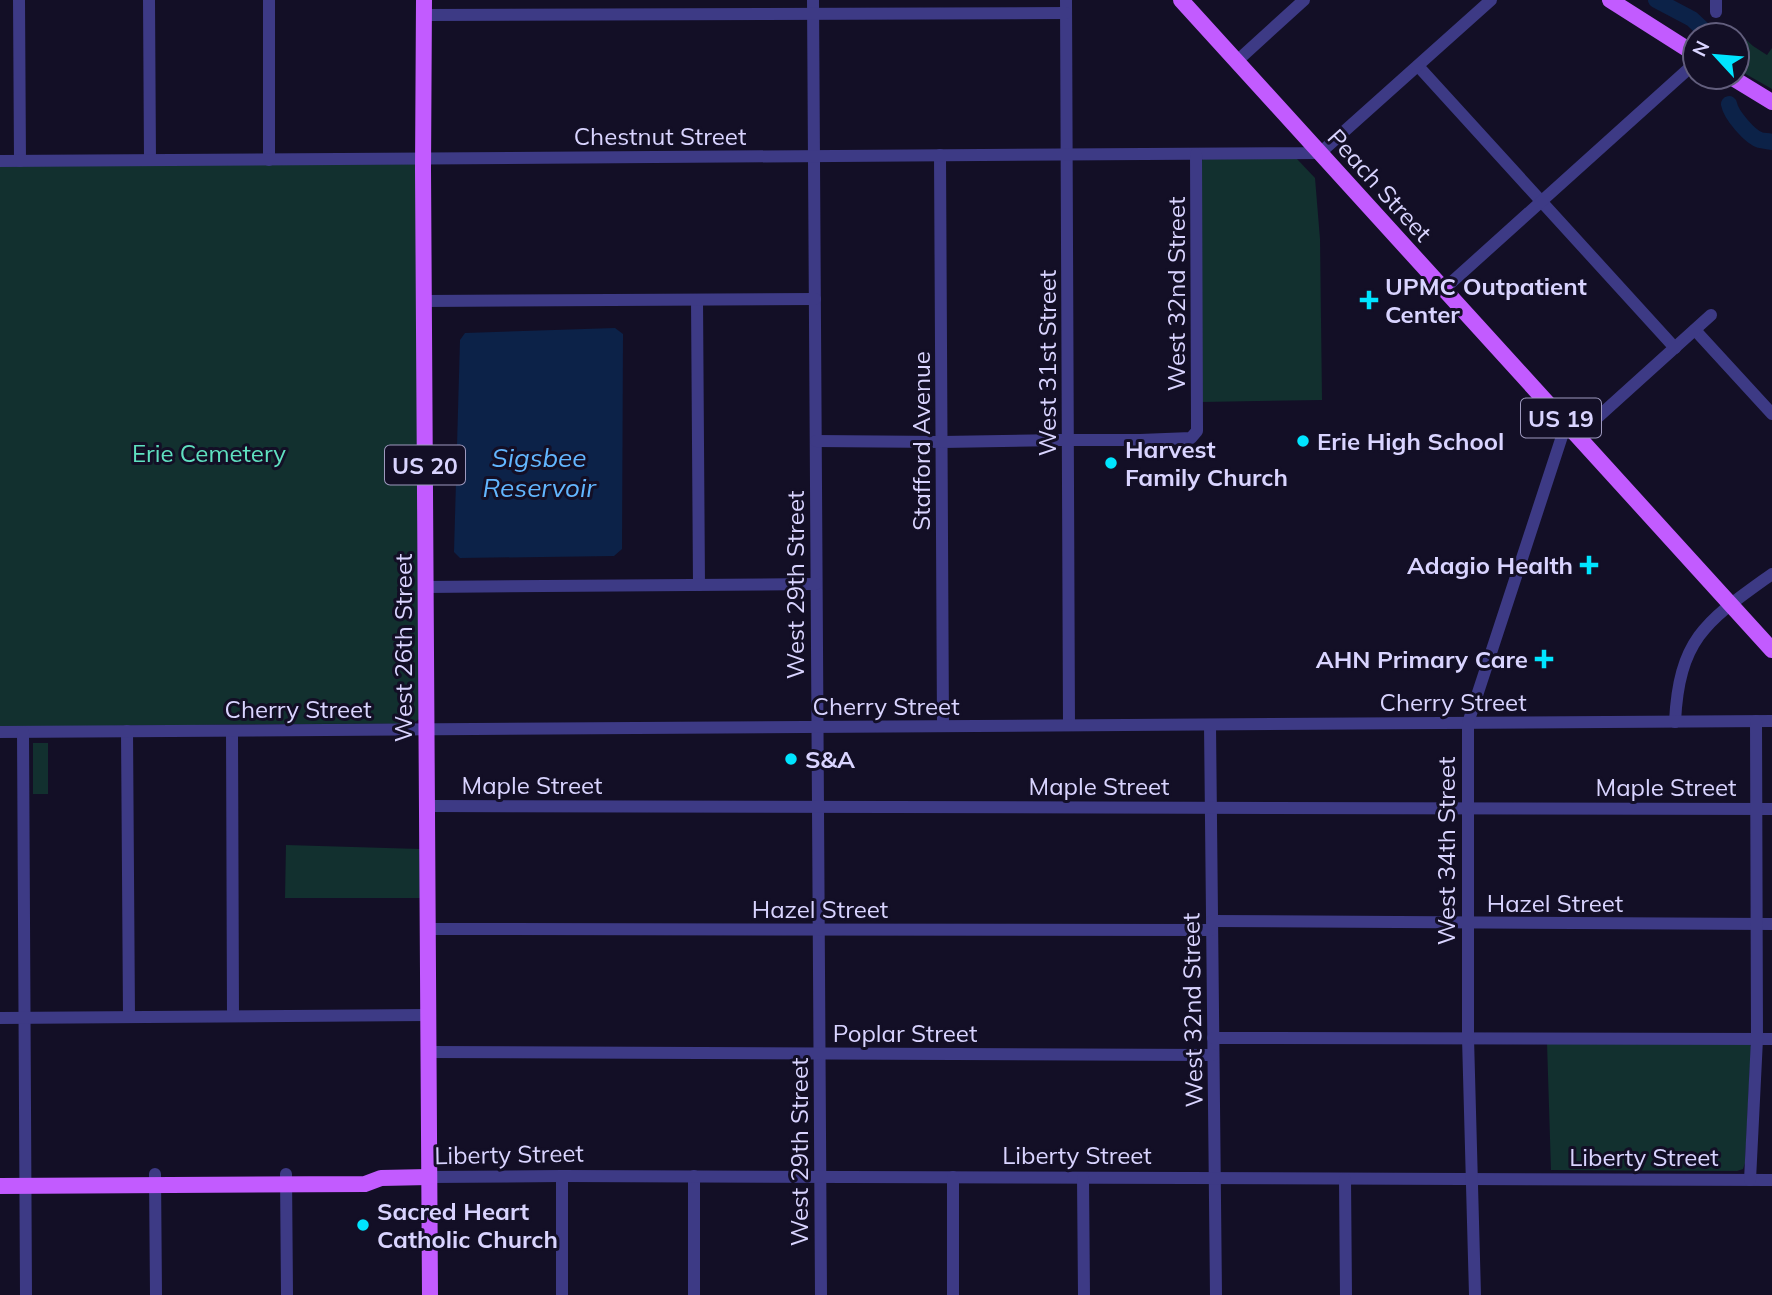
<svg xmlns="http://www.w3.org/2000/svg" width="1772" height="1295" viewBox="0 0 1772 1295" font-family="Mulish,sans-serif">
<rect width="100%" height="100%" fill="#130f26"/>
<!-- green -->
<g fill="#12302f">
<path d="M1734 29 1753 46 1767 55 1772 48V89L1737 69V35H1730Z"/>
<path d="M1203 159H1297L1315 178 1320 239 1322 400 1202 402 1201 162Z"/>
<path d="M416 164 419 719 413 724C275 723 138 726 0 727V166Z"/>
<rect x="33" y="743" width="15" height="51"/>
<path d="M286 845 420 849V898H285Z"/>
<path d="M1547 1043 1750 1044 1751 1047 1745 1163 1743 1169 1737 1171 1551 1170Z"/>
</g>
<!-- water -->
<path fill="#0c2248" d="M615 328 623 334 622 549 614 556 460 558 454 552 460 340 465 333Z"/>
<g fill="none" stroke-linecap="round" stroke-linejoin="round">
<!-- river -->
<g stroke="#0c2248" stroke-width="16">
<path d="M1656 0 1692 19 1709 35"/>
<path d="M1729 104C1731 115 1750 137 1760 140 1764 141 1768 141 1772 142"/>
</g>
<!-- minor -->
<g stroke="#3d3a85" stroke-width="12">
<path d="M19 0 20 161"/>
<path d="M149 0 150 160"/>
<path d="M269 0V160"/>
<path d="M813 0 821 1295"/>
<path d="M1066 0 1069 725"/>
<path d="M1716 0V12"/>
<path d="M424 15 1066 13"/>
<path d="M1237 61 1304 0"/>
<path d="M1418 66 1675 348"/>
<path d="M940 155 943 726"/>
<path d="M0 161 1320 153 1491 0"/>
<path d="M1444 289 1695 63"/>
<path d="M697 300 699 585"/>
<path d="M424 301 815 299"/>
<path d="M1695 330 1772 414"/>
<path d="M1577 436 1711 315"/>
<path d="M816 441 942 442 1061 440H1140L1191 438 1197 431V426L1196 154"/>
<path d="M425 587 816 584"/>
<path d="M1675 722C1679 637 1708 620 1772 574"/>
<path d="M1210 725 1216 1295"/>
<path d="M127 731 129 1017"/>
<path d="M232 731 233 1016"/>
<path d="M0 732 1772 721"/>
<path d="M23 732 26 1295"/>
<path d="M427 806 1772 809"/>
<path d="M1212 921 1772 924"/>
<path d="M428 929 1212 930"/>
<path d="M0 1018 428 1015"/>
<path d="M1213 1038 1772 1039"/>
<path d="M428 1052 1213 1055"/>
<path d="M155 1174 156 1295"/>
<path d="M286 1174 287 1295"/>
<path d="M562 1176V1295"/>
<path d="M694 1176V1295"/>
<path d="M429 1177 562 1176 1772 1180"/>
<path d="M953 1177V1295"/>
<path d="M1083 1178 1084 1295"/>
<path d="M1345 1179 1346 1295"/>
<path d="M1750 1180 1757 1039 1756 721"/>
<path d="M1475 1295 1468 1038V723L1566 424"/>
</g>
<!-- major -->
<g stroke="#c25bff" stroke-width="16">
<path d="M424 0 423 169 430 1295"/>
<path d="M1181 0 1772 650"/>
<path d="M1610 0 1695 54"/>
<path d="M1731 77 1772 102"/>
<path d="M0 1186 365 1184 381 1178 429 1177"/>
</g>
</g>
<!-- markers -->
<g fill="#00e5ff" stroke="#130f26" stroke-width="2.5">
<path d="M1365.5 289.5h7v7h7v7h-7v7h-7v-7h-7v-7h7z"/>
<circle cx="1303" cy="441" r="7"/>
<circle cx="1111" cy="463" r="7"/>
<path d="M1585.5 554.5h7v7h7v7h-7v7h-7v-7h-7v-7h7z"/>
<path d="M1540.5 648.5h7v7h7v7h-7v7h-7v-7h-7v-7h7z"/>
<circle cx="791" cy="759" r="7"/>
<circle cx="363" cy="1225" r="7"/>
</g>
<g text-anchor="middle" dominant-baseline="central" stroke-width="6" stroke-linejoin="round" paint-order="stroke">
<!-- shield labels -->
<g fill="#130f26" stroke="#9e99be" stroke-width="2">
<rect x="1521" y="398.5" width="80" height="39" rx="5"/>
<rect x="385" y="445.5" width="80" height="39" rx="5"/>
</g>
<g font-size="23" font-weight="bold" fill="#d9d4ff">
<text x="1561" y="418">US 19</text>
<text x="425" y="465">US 20</text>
</g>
<!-- street labels -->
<g font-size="24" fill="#d9d4ff" stroke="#130f26">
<text x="660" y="136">Chestnut Street</text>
<text transform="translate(1380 185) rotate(48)">Peach Street</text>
<text transform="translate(1176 294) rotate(-90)">West 32nd Street</text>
<text transform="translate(1047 363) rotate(-90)">West 31st Street</text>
<text transform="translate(921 441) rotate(-90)">Stafford Avenue</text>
<text transform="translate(795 585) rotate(-90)">West 29th Street</text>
<text transform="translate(403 648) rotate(-90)">West 26th Street</text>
<text x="1453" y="702">Cherry Street</text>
<text x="886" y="706">Cherry Street</text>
<text x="298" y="709">Cherry Street</text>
<text x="532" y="785">Maple Street</text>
<text x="1099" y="786">Maple Street</text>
<text x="1666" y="787">Maple Street</text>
<text transform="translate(1446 851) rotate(-90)">West 34th Street</text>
<text x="1555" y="903">Hazel Street</text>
<text x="820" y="909">Hazel Street</text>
<text transform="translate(1192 1010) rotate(-91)">West 32nd Street</text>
<text x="905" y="1033">Poplar Street</text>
<text transform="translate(799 1152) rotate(-90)">West 29th Street</text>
<text transform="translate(509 1154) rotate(-1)">Liberty Street</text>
<text x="1077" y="1155">Liberty Street</text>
<text x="1644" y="1157">Liberty Street</text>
</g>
<!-- poi labels -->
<g font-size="24" font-weight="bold" fill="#d9d4ff" stroke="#130f26" text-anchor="start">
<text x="1385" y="286">UPMC Outpatient<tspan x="1385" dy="28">Center</tspan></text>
<text x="1317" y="441">Erie High School</text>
<text x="1125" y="449">Harvest<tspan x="1125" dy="28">Family Church</tspan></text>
<text x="1573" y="565" text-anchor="end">Adagio Health</text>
<text x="1528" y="659" text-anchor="end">AHN Primary Care</text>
<text x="805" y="759">S&amp;A</text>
<text x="377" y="1211">Sacred Heart<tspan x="377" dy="28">Catholic Church</tspan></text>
</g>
<!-- park labels -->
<g font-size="24" fill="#5fe0c0" stroke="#130f26">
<text x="209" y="453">Erie Cemetery</text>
</g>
<!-- water labels -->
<g font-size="26" font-style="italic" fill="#62b6ff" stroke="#130f26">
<text x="539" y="457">Sigsbee<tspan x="539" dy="30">Reservoir</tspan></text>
</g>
</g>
<!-- north arrow -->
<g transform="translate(1716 56) rotate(296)"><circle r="33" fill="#130f26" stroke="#625e7d" stroke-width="2"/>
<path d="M0-5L12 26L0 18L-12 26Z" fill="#00e5ff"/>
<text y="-10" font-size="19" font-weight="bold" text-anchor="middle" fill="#d9d4ff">N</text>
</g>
</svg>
